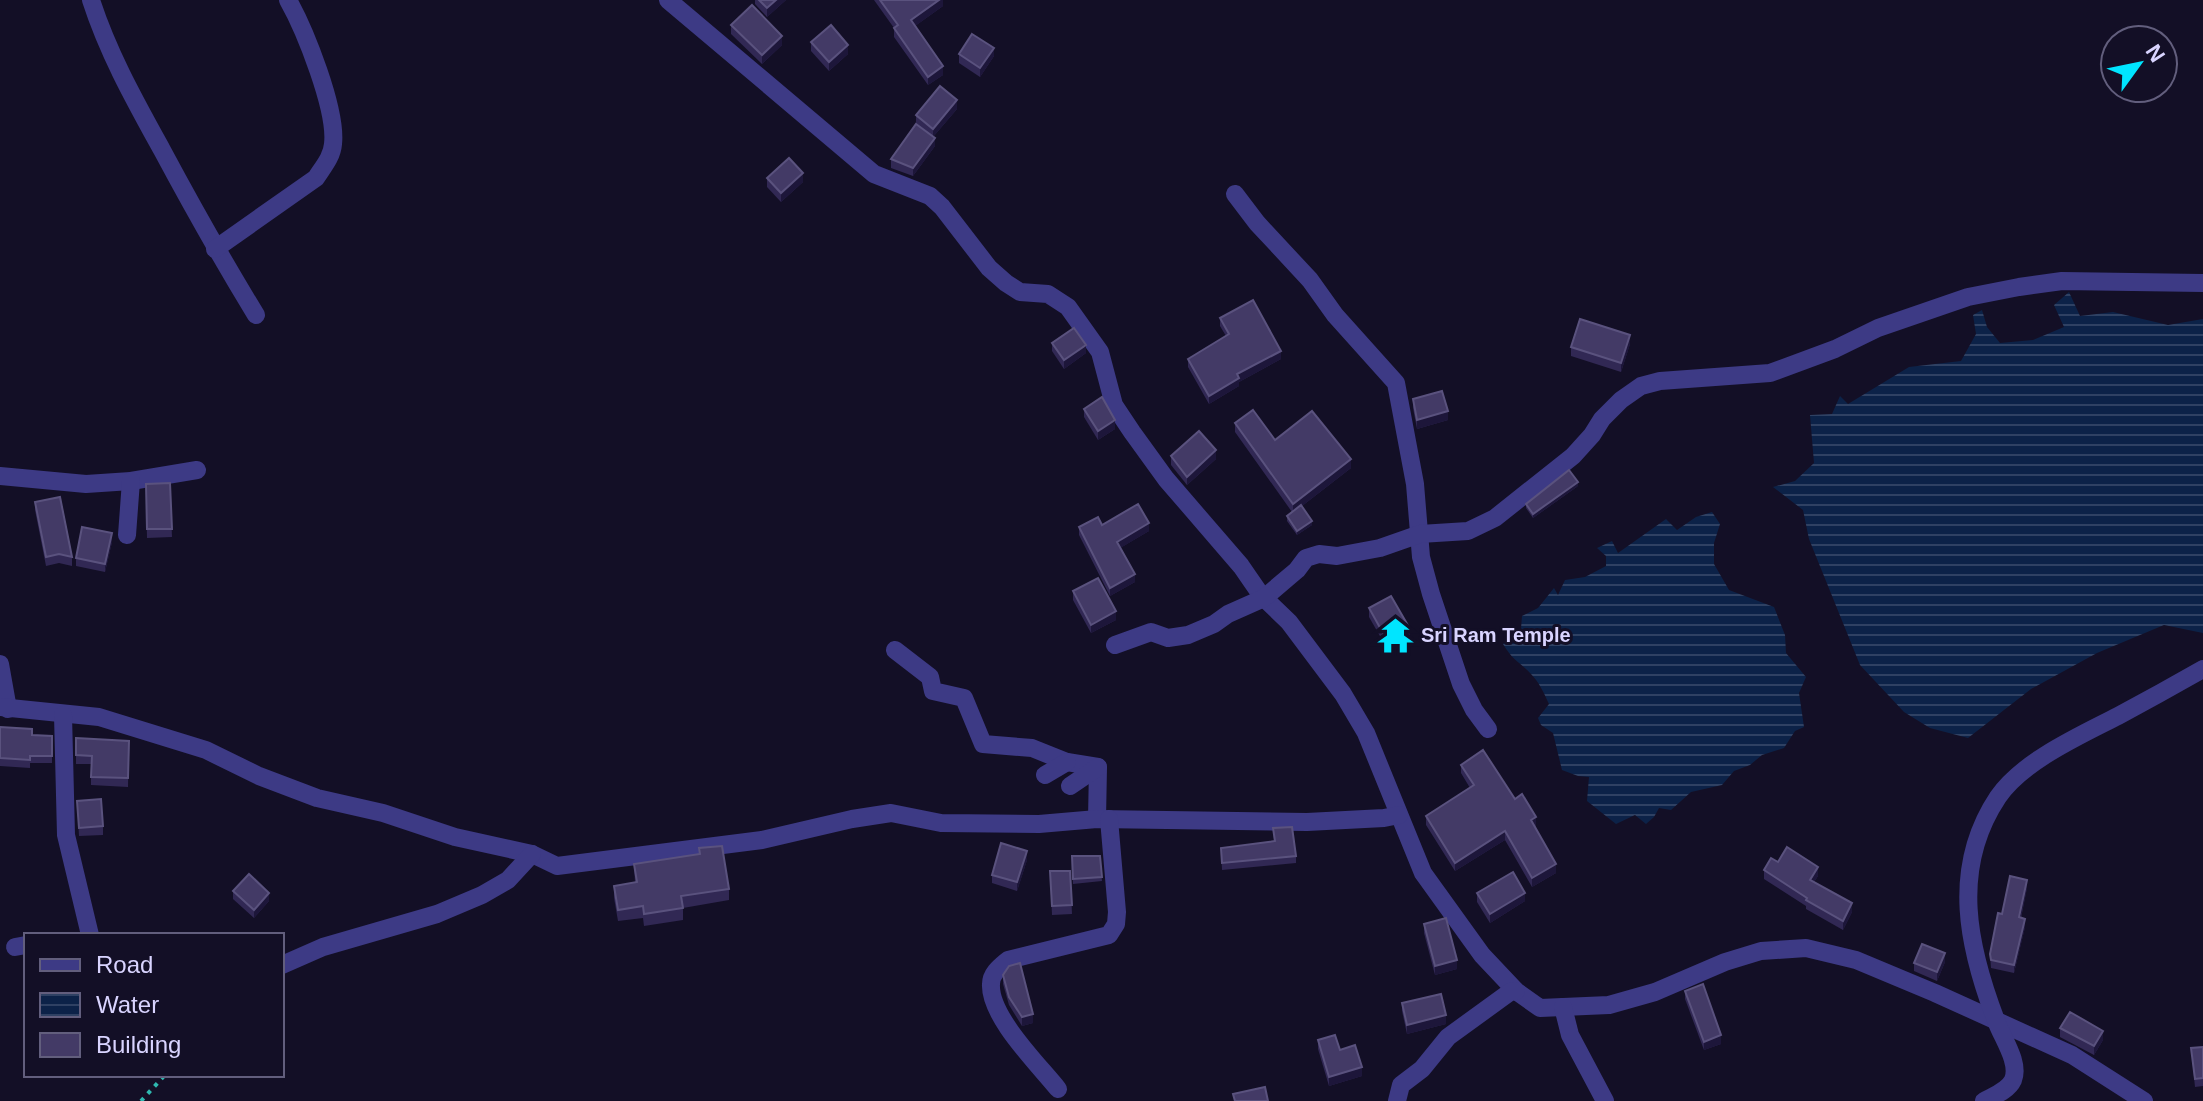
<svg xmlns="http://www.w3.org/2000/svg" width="2203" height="1101" viewBox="0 0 2203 1101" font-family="Helvetica,sans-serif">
<defs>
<pattern id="water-rules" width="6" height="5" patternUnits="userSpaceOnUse" patternTransform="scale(2)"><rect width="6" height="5" fill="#0c2248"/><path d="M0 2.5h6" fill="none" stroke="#2f4163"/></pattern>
</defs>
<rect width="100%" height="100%" fill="#130f26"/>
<!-- water -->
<g fill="url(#water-rules)">
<path d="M2069 292 2080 316 2113 312 2168 325 2203 319V633L2164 625 2097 653 2031 689 1968 738 1930 728 1904 712 1860 665 1809 539 1803 510 1773 487 1795 481 1814 463 1810 415 1832 414 1840 396 1848 404 1909 367 1961 361 1976 334 1973 315 1982 310 1987 327 2000 343 2033 340 2064 327 2054 305Z"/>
<path d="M1712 512 1720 524 1714 543V564L1729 590 1774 607 1785 635 1786 653 1806 677 1799 693 1804 727 1795 731 1784 748 1762 755 1750 765 1734 771 1722 785 1691 792 1671 810 1659 808 1654 817 1646 824 1635 815 1616 824 1587 801 1589 777 1578 776 1562 770 1553 733 1541 725 1538 718 1549 704C1544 693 1539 682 1531 674 1520 662 1513 661 1503 644L1521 629 1522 616 1538 608 1554 588 1558 595 1565 580 1585 577 1606 566V556L1597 548 1612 541 1618 553 1666 519 1677 530 1696 517Z"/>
</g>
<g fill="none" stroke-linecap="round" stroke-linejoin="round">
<!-- path -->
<path stroke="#2fb8b0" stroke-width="4" stroke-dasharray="4 6" stroke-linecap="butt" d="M141 1101 165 1075"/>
<!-- street -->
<g stroke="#3d3a85" stroke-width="18">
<path d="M91 0C108 53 135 101 162 150 192 206 223 261 256 315"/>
<path d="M668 0 874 174 930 196 942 207 989 268 1006 283 1020 292 1048 294 1068 307 1100 352 1114 405 1132 432 1166 479 1241 566 1261 595 1289 622 1343 694 1366 733 1423 873 1482 955 1516 991 1540 1008 1609 1005 1655 992 1725 962 1761 951 1806 948 1856 960 1935 993 2072 1055 2144 1101"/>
<path d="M1235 194 1257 223 1310 280 1335 315 1396 383 1415 484 1421 557 1431 594 1461 684 1474 710 1488 729"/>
<path d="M215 249 316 178C323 167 332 157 333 144 337 110 305 30 288 0"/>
<path d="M0 476 86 484 131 481 197 470"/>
<path d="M127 535 131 481"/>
<path d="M1115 645 1151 632 1168 638 1188 635 1214 624 1228 614 1264 598 1297 570 1306 558 1319 554 1337 556 1380 548 1420 534 1468 531 1495 518 1573 456 1592 435 1602 419 1621 400 1641 386 1660 381 1770 373 1835 349 1878 328 1968 297 2019 287 2062 281 2203 283"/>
<path d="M895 650 930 677 933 691 964 698 983 744 1032 748 1067 762 1098 767 1097 819"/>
<path d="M0 664 8 709"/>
<path d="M0 707 99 717 206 750 259 776 317 798 383 813 455 837 532 854 557 866 762 840 852 819 891 813 941 823 1039 824 1097 819 1307 822 1384 818 1399 815"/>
<path d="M63 715 66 835 90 935"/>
<path d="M1045 775 1067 762"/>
<path d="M1070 786 1098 767"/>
<path d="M15 947 26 945"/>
<path d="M282 965 323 947 437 914 482 895 508 880 532 854"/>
<path d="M1563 1007 1570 1035 1605 1101"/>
<path d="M1058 1089C1038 1064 989 1016 991 984 991 973 1001 966 1008 960L1109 935 1116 924 1117 912 1109 819"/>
<path d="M1397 1101 1401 1085 1422 1069 1448 1037 1510 992 1516 991"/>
<path d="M1984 1101C1993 1096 2008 1091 2013 1080 2020 1063 2003 1039 1997 1023 1968 948 1950 869 1998 797 2023 761 2079 736 2118 716 2146 701 2175 685 2203 669"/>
</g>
</g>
<!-- wall -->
<g fill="#312854">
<path d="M755 0H786L767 17 755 4Z"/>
<path d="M874 0H943V6L915 26 943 75 928 85 894 37V28Z"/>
<path d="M731 25 782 45 762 64 731 34Z"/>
<path d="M811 42 848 54 829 71 811 51Z"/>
<path d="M959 54 994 56 980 77 959 63Z"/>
<path d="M957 109 933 137 935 146 913 176 891 168V159L916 124V115Z"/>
<path d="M767 178 803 182 781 202 767 187Z"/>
<path d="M1220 318 1281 359 1239 382V386L1209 404 1188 367V359L1226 336 1220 326Z"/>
<path d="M1052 343 1086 353 1064 369 1052 351Z"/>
<path d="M1630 344 1621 372 1571 356V347Z"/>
<path d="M1413 399 1448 420 1417 429 1413 408Z"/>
<path d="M1084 409 1115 429 1098 440 1084 417Z"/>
<path d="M1235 423 1275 440 1351 468 1302 506 1312 525 1297 535 1287 521V516L1292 512 1235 432Z"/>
<path d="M1171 456 1216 459 1187 485 1171 465Z"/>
<path d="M170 483 172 537 147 538 146 484Z"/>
<path d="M1578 486 1533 518 1526 508V504Z"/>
<path d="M35 502 72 557V566L59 563 46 566 35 510Z"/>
<path d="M1102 525 1149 531 1120 548 1135 582 1110 596 1079 535V527Z"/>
<path d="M112 542 105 572 76 566V558Z"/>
<path d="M1073 591 1116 620 1091 633 1073 600Z"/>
<path d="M1369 608 1410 638 1388 650 1369 617Z"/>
<path d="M0 727 32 735 52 736V763H30V768L0 766Z"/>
<path d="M76 738 129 741 128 787 91 785V764H76Z"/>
<path d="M1461 765 1515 799 1536 825 1534 827 1556 873 1532 887 1505 840 1455 871 1426 825V816L1470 788 1461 773Z"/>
<path d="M77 801 103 826V835L79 836Z"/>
<path d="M1273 828 1296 856V863L1222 870 1221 848 1274 841Z"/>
<path d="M699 848 729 889V900L683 908V920L644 926 643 918 618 921 614 898V886L635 883 634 864 699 854Z"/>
<path d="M1072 856H1100L1102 881 1073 884Z"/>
<path d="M1027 860 1017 891 992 883V875Z"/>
<path d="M1778 862 1818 876 1814 882 1852 912 1843 930 1806 909V906L1764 879V870Z"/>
<path d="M1050 871H1070L1072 914 1052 915Z"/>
<path d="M2027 888 2021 918 2025 927 2014 973 1991 968 1990 954 2002 914Z"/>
<path d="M233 891 269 901 254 918 233 899Z"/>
<path d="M1477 893 1525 901 1490 923 1477 902Z"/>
<path d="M1424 924 1457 969 1435 975 1424 933Z"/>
<path d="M1945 962 1937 981 1914 971V963Z"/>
<path d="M1003 975 1033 1023 1022 1026 1009 1005 1003 984Z"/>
<path d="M1685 991 1721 1044 1704 1050 1685 999Z"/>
<path d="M1402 1003 1446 1024 1407 1034 1402 1011Z"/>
<path d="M2060 1028 2103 1040 2094 1055 2060 1037Z"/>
<path d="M1318 1040 1340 1050 1362 1076 1329 1086 1318 1049Z"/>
<path d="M2203 1047V1086L2195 1087 2191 1048Z"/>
</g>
<!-- shaded-wall -->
<g fill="#1d163a">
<path d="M776 0H786L767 17V8Z"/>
<path d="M939 0H943V6L911 29V20Z"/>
<path d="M782 36V45L762 64V55Z"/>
<path d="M848 45V54L829 71V62Z"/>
<path d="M994 48V56L980 77V68Z"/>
<path d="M943 66V75L928 85V77Z"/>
<path d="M957 100V109L933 137V129Z"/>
<path d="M935 138V146L913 176V168Z"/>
<path d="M803 173V182L781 202V193Z"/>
<path d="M1630 335V344L1621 372V363Z"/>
<path d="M1086 345V353L1064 369V360Z"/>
<path d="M1281 351V359L1239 382V386L1209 404V396L1237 374Z"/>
<path d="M1448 411V420L1417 429V420Z"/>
<path d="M1115 420V429L1098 440V431Z"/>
<path d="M1216 450V459L1187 485V477Z"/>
<path d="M1351 459V468L1293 513V504Z"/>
<path d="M1578 482V486L1533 518V514Z"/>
<path d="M1312 521V525L1297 535V531Z"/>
<path d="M1149 523V531L1117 550V542Z"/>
<path d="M112 533V542L105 572V564Z"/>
<path d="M1135 574V582L1110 596V588Z"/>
<path d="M1116 611V620L1091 633V625Z"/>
<path d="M1410 629V638L1388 650V642Z"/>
<path d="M1536 817V825L1531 829V820Z"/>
<path d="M1505 831V840L1455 871V863Z"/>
<path d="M1027 851V860L1017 891V882Z"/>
<path d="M1556 864V873L1532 887V878Z"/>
<path d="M1818 867V876L1810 888V880Z"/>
<path d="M2027 880V888L2019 925V917Z"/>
<path d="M269 893V901L254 918V910Z"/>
<path d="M1525 893V901L1490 923V914Z"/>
<path d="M1852 903V912L1843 930V921Z"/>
<path d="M2025 919V927L2014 973V965Z"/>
<path d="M1945 953V962L1937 981V972Z"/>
<path d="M1457 960V969L1435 975V966Z"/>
<path d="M1033 1014V1023L1022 1026V1017Z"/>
<path d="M1446 1015V1024L1407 1034V1025Z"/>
<path d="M2103 1031V1040L2094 1055V1046Z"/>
<path d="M1721 1035V1044L1704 1050V1042Z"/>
<path d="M1362 1067V1076L1329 1086V1077Z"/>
</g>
<!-- building -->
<g fill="#433a66" stroke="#5a527e" stroke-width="2">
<path d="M759 0H776L767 8Z"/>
<path d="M880 0H939L911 20 943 66 928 77 894 28 898 25Z"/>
<path d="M752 5 782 36 762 55 731 25Z"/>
<path d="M831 25 848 45 829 62 811 42Z"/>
<path d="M972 34 994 48 980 68 959 54Z"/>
<path d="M940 86 957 100 933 129 916 115Z"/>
<path d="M916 124 935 138 913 168 891 159Z"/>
<path d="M789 158 803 173 781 193 767 178Z"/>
<path d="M1253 300 1281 351 1237 374 1239 378 1209 396 1188 359 1229 334 1220 318Z"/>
<path d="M1580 319 1630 335 1621 363 1571 347Z"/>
<path d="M1074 328 1086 345 1064 360 1052 343Z"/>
<path d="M1442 391 1448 411 1417 420 1413 399Z"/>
<path d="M1102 397 1115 420 1098 431 1084 409Z"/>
<path d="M1253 410 1275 440 1312 411 1351 459 1293 504 1235 423Z"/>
<path d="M1199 431 1216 450 1187 477 1171 456Z"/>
<path d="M1569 470 1578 482 1533 514 1526 504Z"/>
<path d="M170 483 172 529H147L146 484Z"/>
<path d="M60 497 72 557 59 554 46 557 35 502Z"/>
<path d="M1138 504 1149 523 1117 542 1135 574 1110 588 1079 527 1098 517 1102 525Z"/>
<path d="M1301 505 1312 521 1297 531 1287 516Z"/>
<path d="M82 527 112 533 105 564 76 558Z"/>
<path d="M1098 578 1116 611 1091 625 1073 591Z"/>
<path d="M1391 596 1410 629 1388 642 1369 608Z"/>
<path d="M0 727 32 729V735L52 736V756H30V760L0 758Z"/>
<path d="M76 738 129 741 128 778 91 777 92 756 76 755Z"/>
<path d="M1483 750 1515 799 1522 794 1536 817 1531 820 1556 864 1532 878 1505 831 1455 863 1426 816 1474 785 1461 765Z"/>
<path d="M101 799 103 826 79 828 77 801Z"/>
<path d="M1292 827 1296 856 1222 863 1221 848 1275 841 1273 828Z"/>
<path d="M1001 843 1027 851 1017 882 992 875Z"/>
<path d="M722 846 729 889 681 896 683 908 644 914 643 906 618 910 614 886 637 882 634 864 700 854 699 848Z"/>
<path d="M1787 847 1818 867 1810 880 1852 903 1843 921 1806 900 1807 898 1764 870 1771 858 1778 862Z"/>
<path d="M1072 856H1100L1102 877 1073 879Z"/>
<path d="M1050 871H1070L1072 905 1052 906Z"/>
<path d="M1513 872 1525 893 1490 914 1477 893Z"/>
<path d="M249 874 269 893 254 910 233 891Z"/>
<path d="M2010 876 2027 880 2019 917 2025 919 2014 965 1991 960 1990 954 1998 913 2002 914Z"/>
<path d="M1446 918 1457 960 1435 966 1424 924Z"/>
<path d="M1922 944 1945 953 1937 972 1914 963Z"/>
<path d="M24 949H26V980Z"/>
<path d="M1020 963 1033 1014 1022 1017 1009 997 1003 975 1009 966Z"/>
<path d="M1703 984 1721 1035 1704 1042 1685 991Z"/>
<path d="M1441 994 1446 1015 1407 1025 1402 1003Z"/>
<path d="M2070 1012 2103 1031 2094 1046 2060 1028Z"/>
<path d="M1335 1035 1340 1050 1355 1045 1362 1067 1329 1077 1318 1040Z"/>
<path d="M2203 1047V1078L2195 1079 2191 1048Z"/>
<path d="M1265 1087 1268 1101H1235L1233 1094Z"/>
</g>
<!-- icons -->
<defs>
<symbol id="temple-bare" viewBox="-9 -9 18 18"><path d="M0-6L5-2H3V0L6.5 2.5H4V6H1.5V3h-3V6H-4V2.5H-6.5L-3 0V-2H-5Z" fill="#00e5ff" stroke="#130f26" stroke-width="2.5" paint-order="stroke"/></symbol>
</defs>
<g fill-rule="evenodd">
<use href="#temple-bare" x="1370" y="610" width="51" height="51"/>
</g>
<g text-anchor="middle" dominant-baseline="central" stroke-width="6" stroke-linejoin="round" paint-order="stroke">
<!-- poi labels -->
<g font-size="20" font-weight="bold" fill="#d9d4ff" stroke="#130f26" text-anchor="start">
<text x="1421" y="635">Sri Ram Temple</text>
</g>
</g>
<!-- legend -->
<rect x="24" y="933" width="260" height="144" fill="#130f26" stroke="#625e7d" stroke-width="2"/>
<rect x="40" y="959" width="40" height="12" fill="#3d3a85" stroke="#625e7d" stroke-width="2"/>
<text x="96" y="973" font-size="24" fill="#d9d4ff">Road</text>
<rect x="40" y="993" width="40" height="24" fill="url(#water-rules)" stroke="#625e7d" stroke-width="2"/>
<text x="96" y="1013" font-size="24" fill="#d9d4ff">Water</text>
<rect x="40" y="1033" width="40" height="24" fill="#433a66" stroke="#625e7d" stroke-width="2"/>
<text x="96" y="1053" font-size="24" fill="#d9d4ff">Building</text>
<!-- north arrow -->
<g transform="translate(2139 64) rotate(57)"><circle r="38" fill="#130f26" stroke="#625e7d" stroke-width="2"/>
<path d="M0-6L14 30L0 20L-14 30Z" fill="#00e5ff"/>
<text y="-12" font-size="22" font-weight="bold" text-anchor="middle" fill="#d9d4ff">N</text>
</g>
</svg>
